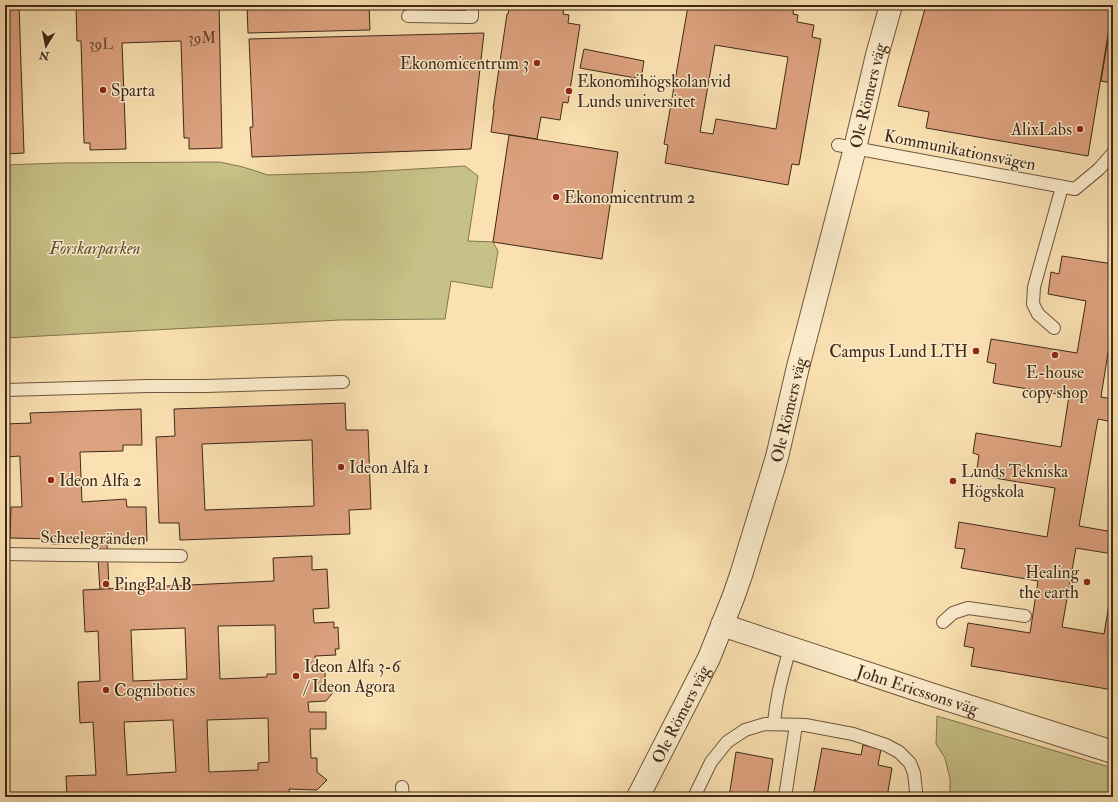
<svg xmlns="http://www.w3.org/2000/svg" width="1118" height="802" viewBox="0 0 1118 802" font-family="'IM FELL Double Pica',serif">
<rect width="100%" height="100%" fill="#fbe1b1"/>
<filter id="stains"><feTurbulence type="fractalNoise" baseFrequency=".005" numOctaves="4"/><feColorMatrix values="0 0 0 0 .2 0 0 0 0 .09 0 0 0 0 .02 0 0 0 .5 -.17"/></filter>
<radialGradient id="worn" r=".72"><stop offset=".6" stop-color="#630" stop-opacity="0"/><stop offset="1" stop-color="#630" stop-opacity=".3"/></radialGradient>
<!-- green -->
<g fill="#c6c186" stroke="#82754f">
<path d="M220 162 243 167 268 175 365 172 465 166 478 176 468 241 493 242 498 251 492 288 451 281 445 319 340 320 5 338V165L59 163Z"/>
<path d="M937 716 1113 768V797H950V779L945 758 936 744Z"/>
</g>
<!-- building -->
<g fill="#dda27f" stroke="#3f2918" fill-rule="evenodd">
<path d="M5 5H19L24 153 5 154Z"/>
<path d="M76 5H219L222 148 189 149V138H184L181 41 122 43 126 149 90 150V143H84L81 41H77Z"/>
<path d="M247 5H369L370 30 248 33Z"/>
<path d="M510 5 516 6V5H564L563 14 569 15 568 23 580 25 568 103 563 102 560 120 541 117 537 139 491 132 494 110 493 109 507 14H508Z"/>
<path d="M694 5H794L793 14 798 15 797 22 814 25 812 37 821 39 799 165 792 164 788 185 665 163 668 145 664 144 688 6 694 7ZM715 45 788 57 776 129 716 119 713 134 700 132Z"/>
<path d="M926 5H1113L1088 156 926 128 929 112 898 106Z"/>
<path d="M1113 9V83L1101 81Z"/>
<path d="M484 33 471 149 252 157 250 127H253L249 39Z"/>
<path d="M584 49 644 61 641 79 580 68Z"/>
<path d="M509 135 618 152 602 259 493 242Z"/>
<path d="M1062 256 1113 264V321L1101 397 1113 399V422L1098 419 1079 526 1113 532V554L1076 548 1062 627 1104 634 1113 581V690L971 666 974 648 964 646 968 623 1030 633 1038 581 961 568 965 549 955 548 959 522 1047 537 1055 488 976 475 979 455 973 453 976 433 1061 447 1069 396 993 383 996 364 987 362 991 339 1077 353 1086 301 1048 294 1051 272 1059 274Z"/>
<path d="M345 403 346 430H368L371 509 349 510 350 534 180 540 179 523H159L156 437 175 436 174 409ZM312 440 314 506 205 510 202 444Z"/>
<path d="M141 409 142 445H123V451L80 452 82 502 126 499 127 507H146L147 541 52 544V539L10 538 11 507H22L20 460V456L6 457 5 424 31 423 30 413Z"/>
<path d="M107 542 109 589 100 590 97 543Z"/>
<path d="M312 556V570L327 569 329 608 313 609 314 623 334 622V628L338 627 339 649H335L336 655 315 656 316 671H325V683L335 690 326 701 308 702 309 712H326V729H310L311 758H317V772L327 780 317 790 289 789 290 797H67L66 776 96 775 93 722 80 723 78 682 100 681 98 631 85 632 83 590 274 581 273 558ZM275 625 276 674H267V677L220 679 218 626ZM185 628 187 679 133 681 131 630ZM268 718 269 762 258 763V770L209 772 207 720ZM173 720 176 772 127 775 124 722Z"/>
<path d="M863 745 881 749 878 765 892 768 887 797H813L822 748 861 755Z"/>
<path d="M736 752 773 759 767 797H729Z"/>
</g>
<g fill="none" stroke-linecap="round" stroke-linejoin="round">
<defs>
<g id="lane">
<path d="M408 16 472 17V5"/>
<path d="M838 145 1075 189 1099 169 1113 153"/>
<path d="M1054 328 1038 314 1033 304 1034 287 1062 187"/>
<path d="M5 390 148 386H206L343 382"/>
<path d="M5 554 64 555 181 556"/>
<path d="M943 622 953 613 968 608 1025 616"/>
<path d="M774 724C776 698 783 673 790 648"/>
<path d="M402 787 403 797"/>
<path d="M694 797 711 762 727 742 745 730 765 724 805 725 853 734 886 745 899 752 910 763 914 773 916 791 915 797"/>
<path d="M785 797 796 725"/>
</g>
<g id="street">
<path id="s1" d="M722 625 930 694 1113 752"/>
<path id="s2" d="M638 797 709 658 733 598 741 575 777 457 798 367 855 148 877 55 891 5"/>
</g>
</defs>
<!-- lane casing -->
<use href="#lane" stroke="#6e573e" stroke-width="14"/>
<!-- street casing -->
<use href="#street" stroke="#6e573e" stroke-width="24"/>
<!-- lane -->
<use href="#lane" stroke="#fceccc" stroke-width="12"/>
<!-- street -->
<use href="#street" stroke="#fceccc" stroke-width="22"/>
</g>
<!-- markers -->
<g fill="#8f2418" stroke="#fceccc" stroke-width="1.5">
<circle cx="537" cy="63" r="4"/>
<circle cx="103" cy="90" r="4"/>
<circle cx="569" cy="91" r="4"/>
<circle cx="1080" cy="129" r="4"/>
<circle cx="556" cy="197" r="4"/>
<circle cx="976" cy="351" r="4"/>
<circle cx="1055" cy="355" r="4"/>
<circle cx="341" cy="467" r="4"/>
<circle cx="51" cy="480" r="4"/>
<circle cx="953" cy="481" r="4"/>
<circle cx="1087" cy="582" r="4"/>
<circle cx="106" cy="584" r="4"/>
<circle cx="296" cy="676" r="4"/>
<circle cx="106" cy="690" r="4"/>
</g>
<g text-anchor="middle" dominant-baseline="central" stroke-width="3" stroke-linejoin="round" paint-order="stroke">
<!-- number labels -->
<g font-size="15" fill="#664732">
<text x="202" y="38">39M</text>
<text x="101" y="44">39L</text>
</g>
<!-- poi labels -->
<g font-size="17" fill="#3f2918" stroke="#fceccc" text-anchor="start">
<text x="529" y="63" text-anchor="end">Ekonomicentrum 3</text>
<text x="577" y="81">Ekonomihögskolan vid<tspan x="577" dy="20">Lunds universitet</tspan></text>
<text x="111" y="90">Sparta</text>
<text x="1072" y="129" text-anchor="end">AlixLabs</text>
<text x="564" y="197">Ekonomicentrum 2</text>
<text x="968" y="351" text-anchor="end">Campus Lund LTH</text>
<text x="1055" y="372" text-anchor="middle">E-house<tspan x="1055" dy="20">copy shop</tspan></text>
<text x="349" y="467">Ideon Alfa 1</text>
<text x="961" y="471">Lunds Tekniska<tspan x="961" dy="20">Högskola</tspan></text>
<text x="59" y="480">Ideon Alfa 2</text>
<text x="1079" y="572" text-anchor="end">Healing<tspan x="1079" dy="20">the earth</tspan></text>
<text x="114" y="584">PingPal AB</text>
<text x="304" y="666">Ideon Alfa 3-6<tspan x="304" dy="20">/ Ideon Agora</tspan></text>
<text x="114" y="690">Cognibotics</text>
</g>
<!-- street labels -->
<g font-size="17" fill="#3f2918" stroke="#fceccc">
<text stroke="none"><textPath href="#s2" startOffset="741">Ole Römers väg</textPath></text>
<text transform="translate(960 150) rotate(11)">Kommunikationsvägen</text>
<text stroke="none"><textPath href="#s2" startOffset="417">Ole Römers väg</textPath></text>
<text transform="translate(93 538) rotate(1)">Scheelegränden</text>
<text stroke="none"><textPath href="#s1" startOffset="206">John Ericssons väg</textPath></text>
<text stroke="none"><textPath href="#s2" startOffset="93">Ole Römers väg</textPath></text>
</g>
<!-- park labels -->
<g font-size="17" font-style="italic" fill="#614f34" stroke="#fceccc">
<text x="95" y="248">Forskarparken</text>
</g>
</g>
<!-- margin -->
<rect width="1118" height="802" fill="none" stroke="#fbe1b1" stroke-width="20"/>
<rect x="6" y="6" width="1106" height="790" fill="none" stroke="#3f2918" stroke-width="2"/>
<rect x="10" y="10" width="1098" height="782" fill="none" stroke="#3f2918"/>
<!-- north arrow -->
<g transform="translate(46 46) rotate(190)" stroke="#fceccc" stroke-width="3" paint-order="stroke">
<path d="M0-3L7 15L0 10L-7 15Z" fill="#3f2918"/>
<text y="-6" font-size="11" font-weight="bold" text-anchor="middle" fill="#3f2918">N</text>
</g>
<rect width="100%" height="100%" filter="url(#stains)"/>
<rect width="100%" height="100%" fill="url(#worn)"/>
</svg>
